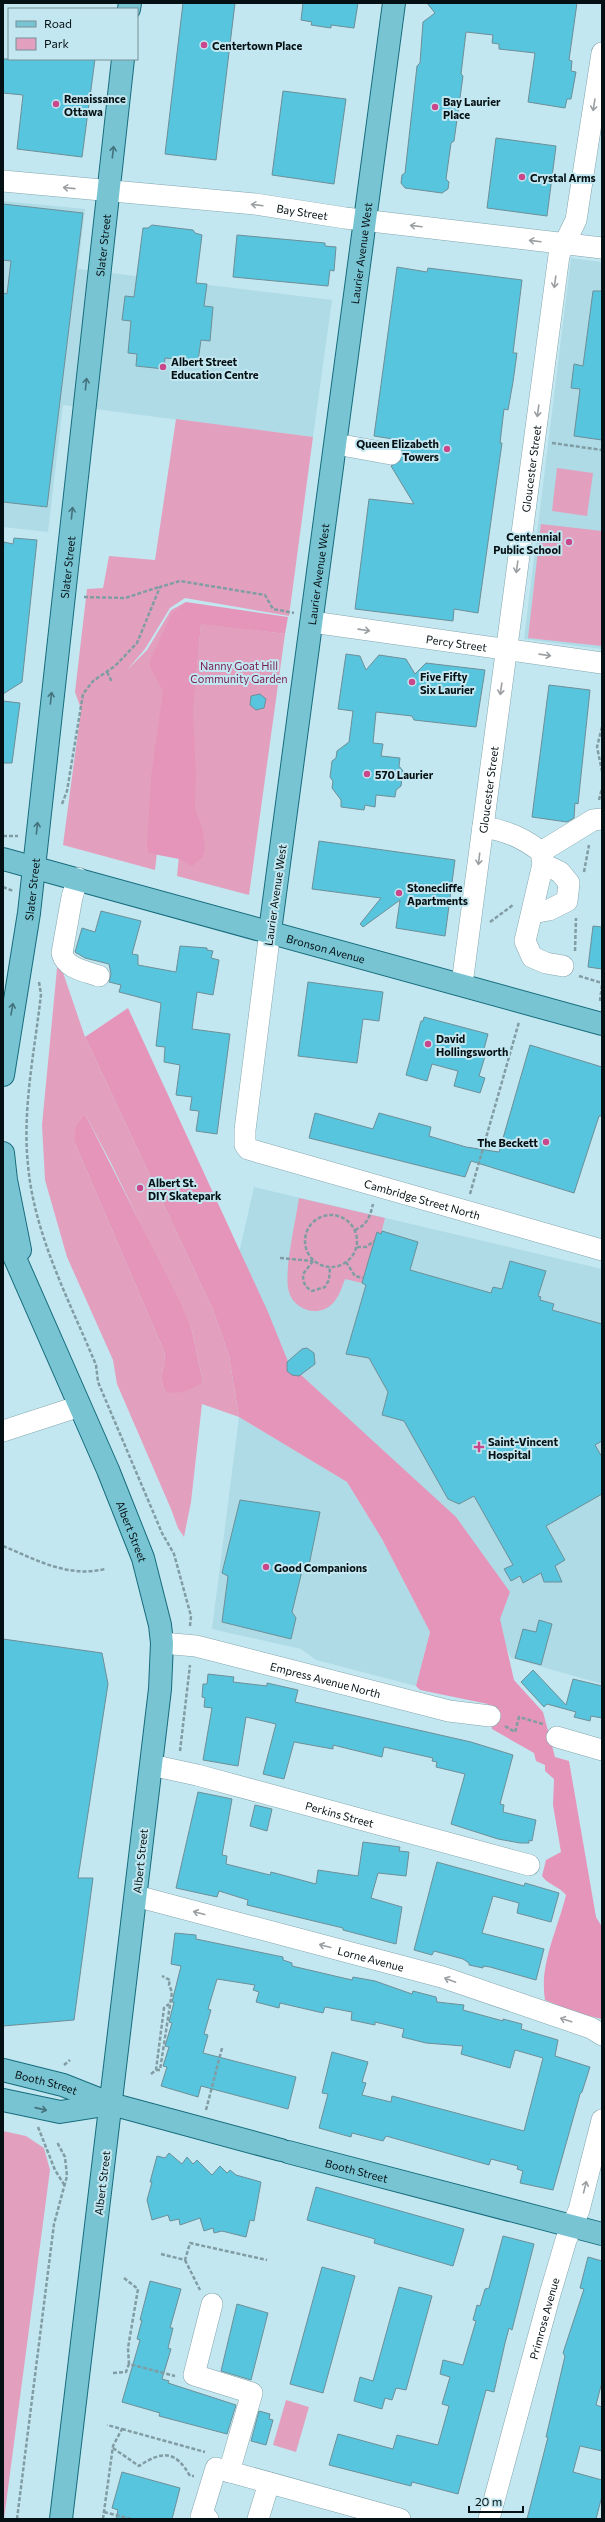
<svg xmlns="http://www.w3.org/2000/svg" width="605" height="2522" viewBox="0 0 605 2522" font-family="Commissioner,sans-serif">
<rect width="100%" height="100%" fill="#c3e7f0"/>
<!-- built -->
<g fill="#aedbe6">
<path d="M3 201 85 209 78 269 332 300 313 437 63 405 48 532 3 527Z"/>
<path d="M571 258 602 262V649L524 639Z"/>
<path d="M254 1187 602 1269V1684L511 1658 485 1596 229 1297Z"/>
<path d="M239 1417 347 1482 382 1539 430 1632 416 1686 316 1660 301 1649 212 1629Z"/>
</g>
<!-- green -->
<g fill="#e3a0be" fill-rule="evenodd">
<path d="M176 419 313 437 289 616 185 598 170 608 145 649 127 670 147 650 171 610 186 602 155 870 63 845 81 709 75 692 87 589 103 588 109 556 155 560Z"/>
<path d="M557 468 593 473 587 516 552 511Z"/>
<path d="M541 524 602 531V646L528 638Z"/>
<path d="M201 623 285 634 249 895 177 876Z"/>
<path d="M58 958 85 1037 213 1310 229 1356 239 1417 202 1404 191 1502 184 1537 178 1528 171 1509 117 1384 113 1360 67 1257 45 1180 42 1125ZM85 1114 111 1163 192 1331 203 1382 165 1391C157 1374 167 1366 164 1351L74 1141Z"/>
<path d="M299 1198 385 1218 381 1234 377 1233 362 1283 345 1279C340 1293 335 1309 317 1311 305 1312 292 1304 289 1292 283 1275 296 1219 299 1198Z"/>
<path d="M3 2131 26 2136 44 2148 50 2170 4 2519Z"/>
<path d="M286 2400 309 2407 296 2452 273 2445Z"/>
</g>
<!-- forest -->
<g fill="#e595b9">
<path d="M186 602 288 617 285 634 201 624 193 712 196 772 195 807 203 831 205 848 203 857 192 866 179 859 148 853 147 845 151 777 163 691 150 667V660L172 613Z"/>
<path d="M128 1008 268 1312 289 1364 456 1517 510 1592 500 1619 514 1680 543 1712 555 1757 569 1761 596 1917 602 1927V2019L576 2013 545 2000C539 1964 558 1929 566 1895 559 1886 548 1885 542 1876L546 1860 561 1852 553 1805 554 1779 545 1771V1765L536 1761 534 1753 492 1729 488 1704 420 1690 416 1686 430 1632 382 1539 347 1482 239 1417 229 1356 213 1310 85 1037Z"/>
<path d="M85 1114 181 1304 192 1331 203 1382C190 1390 180 1396 165 1391 157 1374 167 1366 164 1351L74 1141 76 1126Z"/>
</g>
<!-- building -->
<g fill="#57c5de" stroke="#6d8f98">
<path d="M183 3H235L216 160 165 154Z"/>
<path d="M303 3H358L354 28 331 25V28L311 25 312 22 301 20Z"/>
<path d="M427 3H577L569 60 572 61 571 71 576 72 571 99H567L565 108 528 102 535 53 499 49V44L492 43 493 35 466 32 461 74 463 76 454 141 451 143 446 179 449 182 448 189 442 193 405 188 401 183 402 175 405 173 417 66 420 63 423 22 435 13Z"/>
<path d="M3 59H95L82 157 17 149 23 95 3 93Z"/>
<path d="M283 91 346 99 334 184 272 175Z"/>
<path d="M496 138 556 146 547 216 487 208Z"/>
<path d="M3 204 83 213 47 507 3 502V293L7 294 11 261 3 260Z"/>
<path d="M152 225 193 230 195 233 202 235 196 283 207 284 204 306 213 307 210 341 201 340 198 361 165 358 164 369 136 366 137 354 128 353 131 321 122 320 125 296 134 297 143 228H148Z"/>
<path d="M237 235 325 243V246L336 247 334 271 330 270 328 286 233 277Z"/>
<path d="M397 267 427 272 428 268 522 280 513 353H517L513 382 508 410 504 409 500 443H502L478 613 454 609 453 621 355 609 369 499 414 504 391 466 400 461 402 450 393 442V439L374 436Z"/>
<path d="M593 291H602V440L574 436 580 389 571 388 574 364 583 366Z"/>
<path d="M14 538 37 540 22 682 3 694V552L4 542 13 544Z"/>
<path d="M346 654 360 656 366 670 379 655 406 659 415 674 426 663 485 670 476 727 414 720 412 716 376 712 373 743 383 744 381 756 400 758 399 766 403 771 401 786 396 790 395 797 376 795 375 807 365 805 364 810 341 807V800L332 788 333 781 330 777 332 761 336 758 337 751 349 742 353 711 338 709Z"/>
<path d="M549 685 590 690 578 804 575 803 574 818 567 822 532 817Z"/>
<path d="M260 694 266 699 264 708 256 710 250 705 251 696Z"/>
<path d="M3 701 20 703 12 763H3Z"/>
<path d="M319 841 455 860 445 936 396 928 400 900 363 927 360 924 381 898 312 889Z"/>
<path d="M101 911 141 921 132 954 138 955V965L176 972 180 946 207 948V950L213 951 211 958 219 960 213 995 197 992 192 1029 230 1034 217 1134 196 1131 199 1111 190 1110 192 1097 176 1095 180 1065 164 1062 165 1047 156 1046 161 1003 119 992 121 985 109 982 111 974 109 964 85 958 75 952 82 928 95 932Z"/>
<path d="M593 926 602 927V969L588 967Z"/>
<path d="M308 982 383 992 379 1021 363 1019 357 1063 298 1056Z"/>
<path d="M424 1017 488 1034 484 1049 487 1050 479 1076 485 1078 480 1093 454 1086 458 1071 432 1064 427 1081 406 1075 421 1021H423Z"/>
<path d="M530 1045 602 1067V1116H599L574 1193 471 1161 465 1177 309 1138 315 1113 373 1129 379 1113 431 1127 429 1136 466 1147 499 1152Z"/>
<path d="M382 1231 418 1242 410 1270 491 1293 493 1287 502 1289 510 1261 546 1271 538 1296 541 1297 540 1300 554 1304 552 1310 602 1324V1441L595 1445 602 1457V1494L546 1526 565 1560 555 1566 562 1582H544L541 1573 523 1583 520 1576 511 1581 504 1569 513 1565 474 1496 459 1504 448 1499 404 1421 382 1415 388 1392 369 1358 346 1354 366 1285 362 1283 368 1262 377 1232 381 1234Z"/>
<path d="M307 1348 314 1353 315 1364 299 1376 292 1375 287 1371V1362L302 1349Z"/>
<path d="M240 1500 320 1512 308 1570 302 1571 292 1612 296 1618 291 1639 222 1622 228 1576 222 1573Z"/>
<path d="M539 1620 552 1624 541 1665 515 1658 523 1629 536 1632Z"/>
<path d="M3 1639 102 1653 108 1684 78 1878H93L74 2020 3 2026Z"/>
<path d="M533 1670 566 1705 573 1679 602 1686V1718L591 1716 590 1721 574 1717 576 1712 547 1704 544 1707 521 1682Z"/>
<path d="M208 1674 234 1677 233 1682 267 1686V1683L298 1690 295 1702 471 1742 513 1755 500 1804 504 1805 503 1812 536 1820 532 1841 529 1840V1843H520L498 1839 451 1824 465 1774 436 1767 437 1762 432 1761 433 1758 384 1747 382 1757 333 1745V1749L294 1742 284 1779 263 1774 276 1724 246 1717 238 1766 203 1760 212 1708 204 1707 205 1698 202 1697 203 1684H207Z"/>
<path d="M198 1792 232 1799 222 1855 227 1856 226 1864 270 1875 271 1872 316 1884 318 1870 358 1876 363 1842 400 1847 399 1851 409 1852 406 1876 378 1873 371 1898 402 1907 396 1944 343 1930V1928L247 1905 248 1900 219 1891 217 1897 176 1888Z"/>
<path d="M255 1805 272 1809 267 1831 250 1826Z"/>
<path d="M437 1862 524 1886 525 1883 559 1893 551 1922 517 1913 519 1903 493 1896 482 1933 544 1949 536 1980 490 1967 483 1966V1968L469 1965V1963L463 1959 434 1951 432 1955 414 1950Z"/>
<path d="M175 1933 196 1935V1939L283 1957V1960L292 1963V1966L352 1980 353 1977 375 1981 412 1994 413 1991 436 1997 437 2002 464 2005 463 2010 503 2021V2019L522 2024 521 2029 558 2040 555 2056 590 2067 582 2092 580 2094 553 2190 520 2183 523 2171 517 2169 518 2166 491 2159 489 2165 386 2136 383 2141 352 2133 351 2137 319 2128 328 2094 322 2093 332 2052 368 2062 362 2082 366 2083 362 2095 391 2102 392 2096 524 2131 543 2058 515 2050 510 2068 461 2054 463 2046 426 2043 402 2037 404 2029 375 2022V2025L351 2020 352 2012 325 2007 323 2013 280 2003 279 2008 256 2002 259 1992 253 1990 255 1985 217 1979 208 2009 211 2010 204 2034 208 2035 203 2053 296 2077 288 2109 201 2086 198 2097 161 2086 167 2067 163 2066 169 2047 165 2046 172 2023 169 2022 174 2002H172L181 1966 171 1964Z"/>
<path d="M169 2153 182 2164 187 2157 193 2164 197 2160 212 2175 220 2166 227 2173 230 2170 236 2175 261 2182 254 2221 250 2220 246 2237 222 2231 214 2233 213 2228 204 2231 200 2218 180 2225 179 2219 170 2221 168 2215 152 2220 147 2200 152 2182H150L157 2156 165 2158Z"/>
<path d="M316 2187 464 2229 453 2266 374 2243 375 2239 307 2220Z"/>
<path d="M503 2236 534 2244 512 2330 509 2328 505 2343 494 2392 486 2390 458 2494 412 2482 411 2486 329 2465 338 2434 393 2449 397 2435 438 2445 449 2406 442 2404 450 2377 440 2374 443 2360 463 2365 476 2321 473 2320 477 2305 480 2306 485 2289 489 2288Z"/>
<path d="M588 2257 602 2261V2382L596 2405 602 2407V2451L580 2446 573 2472 602 2480V2496L596 2519H527L548 2437H546L565 2356 563 2353 584 2289 580 2288Z"/>
<path d="M322 2267 355 2276 323 2393 290 2384Z"/>
<path d="M150 2281 181 2289 170 2328H173L168 2348 171 2349 162 2379 169 2381 168 2383 236 2405 227 2434 159 2416 160 2413 122 2402 140 2340 137 2339 142 2320H140Z"/>
<path d="M399 2287 432 2296 406 2390 396 2388 392 2400 385 2398 382 2409 354 2401 360 2377 373 2381Z"/>
<path d="M237 2304 268 2313 251 2380 221 2371Z"/>
<path d="M259 2411 270 2414 269 2419 273 2420 266 2445 251 2441Z"/>
<path d="M122 2472 180 2488 172 2519H116L118 2510 112 2508Z"/>
</g>
<g fill="none" stroke-linecap="round" stroke-linejoin="round">
<defs>
<g id="minor">
<path id="s1" d="M3 181 255 204 345 218 602 248"/>
<path d="M336 444 391 454"/>
<path id="s2" d="M312 622 602 663"/>
<path d="M483 827C505 830 524 838 541 852L543 864 525 941 532 957 546 963 563 966"/>
<path d="M541 852 593 820 602 819"/>
<path d="M78 878 72 897 62 953C66 969 85 971 99 976"/>
<path d="M532 913 549 910 567 901 569 883 560 872 543 864"/>
<path id="s3" d="M270 931 245 1130V1145L248 1149 602 1250"/>
<path id="s4" d="M462 984 559 255 576 220 602 53"/>
<path d="M3 1431 80 1406"/>
<path id="s5" d="M162 1643 196 1646 449 1711 490 1716"/>
<path d="M557 1737 602 1750"/>
<path id="s6" d="M151 1765 197 1775 529 1865"/>
<path id="s7" d="M136 1896 442 1977 591 2028 602 2035"/>
<path d="M212 2304 194 2375 252 2393 229 2472"/>
<path d="M208 2519 201 2517 216 2468 400 2519"/>
<path d="M258 2519 269 2483"/>
<path id="s8" d="M489 2519 550 2294 566 2240 579 2210 602 2120"/>
</g>
<g id="major">
<path d="M129 9 130 3"/>
<path id="s9" d="M3 859 602 1024"/>
<path id="s10" d="M270 931 394 3"/>
<path id="s11" d="M3 1075 29 913 123 59"/>
<path d="M3 1153 6 1180 20 1250"/>
<path id="s12" d="M3 1231 108 1470 143 1558 160 1625 162 1643 160 1689 61 2519"/>
<path id="s13" d="M3 2070 63 2085 111 2104 281 2150"/>
<path d="M3 2100 60 2112 111 2104"/>
<path id="s14" d="M288 2152 602 2234"/>
</g>
</defs>
<!-- minor casing -->
<use href="#minor" stroke="#83a6ae" stroke-width="22"/>
<!-- major casing -->
<use href="#major" stroke="#166c7c" stroke-width="24"/>
<!-- path -->
<g stroke="#819ca3" stroke-width="2.5" stroke-dasharray="4 2" stroke-linecap="butt">
<path d="M552 443 602 450"/>
<path d="M84 597 125 598 159 587"/>
<path d="M107 672 112 682"/>
<path d="M602 727 597 747 602 771"/>
<path d="M599 800 602 788"/>
<path d="M62 804 67 791 83 694 93 681 115 666 137 643 160 587 180 581 265 595 273 609 294 613"/>
<path d="M3 836H18"/>
<path d="M584 872 589 845"/>
<path d="M3 887 13 891"/>
<path d="M490 922 513 905"/>
<path d="M575 951 576 918"/>
<path d="M579 976 602 983"/>
<path d="M39 982 41 994C35 1049 22 1109 28 1165 34 1235 70 1302 96 1365L98 1382 162 1533 174 1554 191 1616 190 1626"/>
<path d="M600 1001 602 985"/>
<path d="M470 1194 519 1022"/>
<circle cx="331" cy="1241" r="26"/>
<path d="M355 1230C367 1225 370 1217 373 1204"/>
<path d="M357 1247H366L374 1241"/>
<path d="M280 1258 313 1261"/>
<path d="M313 1261 303 1274C303 1283 305 1287 312 1291L325 1287 329 1280 330 1267"/>
<path d="M346 1262 355 1276 363 1278"/>
<path d="M3 1546C37 1560 68 1578 105 1569"/>
<path d="M505 1726 515 1732 519 1717 543 1724"/>
<path d="M180 1751 190 1665"/>
<path d="M64 2065 70 2060"/>
<path d="M156 2070H160L172 1992 169 1985 170 1980 162 1976"/>
<path d="M151 2074 156 2070 164 2008 169 2004"/>
<path d="M206 2110 222 2048"/>
<path d="M38 2127 55 2170 65 2186"/>
<path d="M161 2254 185 2260 190 2243 267 2260"/>
<path d="M185 2260 200 2290"/>
<path d="M124 2278 138 2289 128 2348 129 2364"/>
<path d="M113 2373 126 2372 129 2364 175 2376"/>
<path d="M122 2429 205 2452"/>
<path d="M113 2448 139 2466C163 2450 176 2451 190 2476H194"/>
<path d="M104 2512 131 2519"/>
<path d="M17 2519 54 2224 67 2176 65 2157 57 2142"/>
<path d="M103 2519 113 2446 122 2429 107 2425"/>
</g>
<!-- minor -->
<use href="#minor" stroke="#fff" stroke-width="21"/>
<!-- major -->
<use href="#major" stroke="#79c4d3" stroke-width="22"/>
</g>
<!-- one-way arrows -->
<defs><path id="oneway-shaft" d="M-6 0H5M1.5-3L5.5 0L1.5 3" fill="none" stroke-width="1.6" stroke-linecap="round" stroke-linejoin="round"/></defs>
<g stroke="#9b9fa1">
<use href="#oneway-shaft" transform="translate(594 105) rotate(99)"/>
<use href="#oneway-shaft" transform="translate(69 188) rotate(-174)"/>
<use href="#oneway-shaft" transform="translate(257 205) rotate(-173)"/>
<use href="#oneway-shaft" transform="translate(416 226) rotate(-173)"/>
<use href="#oneway-shaft" transform="translate(535 241) rotate(-173)"/>
<use href="#oneway-shaft" transform="translate(555 282) rotate(98)"/>
<use href="#oneway-shaft" transform="translate(538 411) rotate(98)"/>
<use href="#oneway-shaft" transform="translate(517 567) rotate(98)"/>
<use href="#oneway-shaft" transform="translate(364 630) rotate(8)"/>
<use href="#oneway-shaft" transform="translate(545 655) rotate(8)"/>
<use href="#oneway-shaft" transform="translate(501 689) rotate(98)"/>
<use href="#oneway-shaft" transform="translate(479 859) rotate(97)"/>
<use href="#oneway-shaft" transform="translate(199 1913) rotate(-165)"/>
<use href="#oneway-shaft" transform="translate(325 1946) rotate(-165)"/>
<use href="#oneway-shaft" transform="translate(450 1980) rotate(-159)"/>
<use href="#oneway-shaft" transform="translate(566 2020) rotate(-162)"/>
<use href="#oneway-shaft" transform="translate(585 2187) rotate(-76)"/>
</g>
<g stroke="#44737d">
<use href="#oneway-shaft" transform="translate(113 152) rotate(-83)"/>
<use href="#oneway-shaft" transform="translate(86 384) rotate(-84)"/>
<use href="#oneway-shaft" transform="translate(72 513) rotate(-84)"/>
<use href="#oneway-shaft" transform="translate(51 698) rotate(-84)"/>
<use href="#oneway-shaft" transform="translate(37 828) rotate(-84)"/>
<use href="#oneway-shaft" transform="translate(12 1009) rotate(-80)"/>
<use href="#oneway-shaft" transform="translate(41 2109) rotate(13)"/>
</g>
<!-- markers -->
<g fill="#ca478c" stroke="#c3e7f0" stroke-width="1.5">
<circle cx="204" cy="45" r="4"/>
<circle cx="56" cy="104" r="4"/>
<circle cx="435" cy="107" r="4"/>
<circle cx="522" cy="177" r="4"/>
<circle cx="163" cy="367" r="4"/>
<circle cx="447" cy="449" r="4"/>
<circle cx="569" cy="542" r="4"/>
<circle cx="412" cy="682" r="4"/>
<circle cx="367" cy="774" r="4"/>
<circle cx="399" cy="893" r="4"/>
<circle cx="428" cy="1044" r="4"/>
<circle cx="546" cy="1142" r="4"/>
<circle cx="140" cy="1188" r="4"/>
<path d="M477 1441h4v4h4v4h-4v4h-4v-4h-4v-4h4z"/>
<circle cx="266" cy="1567" r="4"/>
</g>
<g text-anchor="middle" dominant-baseline="central" stroke-width="4" stroke-linejoin="round" paint-order="stroke">
<!-- poi labels -->
<g font-size="11" font-weight="bold" fill="#041013" stroke="#c3e7f0" text-anchor="start">
<text x="212" y="45">Centertown Place</text>
<text x="64" y="98">Renaissance<tspan x="64" dy="13">Ottawa</tspan></text>
<text x="443" y="101">Bay Laurier<tspan x="443" dy="13">Place</tspan></text>
<text x="530" y="177">Crystal Arms</text>
<text x="171" y="361">Albert Street<tspan x="171" dy="13">Education Centre</tspan></text>
<text x="439" y="443" text-anchor="end">Queen Elizabeth<tspan x="439" dy="13">Towers</tspan></text>
<text x="561" y="536" text-anchor="end">Centennial<tspan x="561" dy="13">Public School</tspan></text>
<text x="420" y="676">Five Fifty<tspan x="420" dy="13">Six Laurier</tspan></text>
<text x="375" y="774">570 Laurier</text>
<text x="407" y="887">Stonecliffe<tspan x="407" dy="13">Apartments</tspan></text>
<text x="436" y="1038">David<tspan x="436" dy="13">Hollingsworth</tspan></text>
<text x="538" y="1142" text-anchor="end">The Beckett</text>
<text x="148" y="1182">Albert St.<tspan x="148" dy="13">DIY Skatepark</tspan></text>
<text x="488" y="1441">Saint-Vincent<tspan x="488" dy="13">Hospital</tspan></text>
<text x="274" y="1567">Good Companions</text>
</g>
<!-- street labels -->
<g font-size="11" fill="#041013" stroke="#c3e7f0">
<text stroke="none"><textPath href="#s1" startOffset="301">Bay Street</textPath></text>
<text stroke="none"><textPath href="#s11" startOffset="836">Slater Street</textPath></text>
<text stroke="none"><textPath href="#s10" startOffset="684">Laurier Avenue West</textPath></text>
<text stroke="none"><textPath href="#s4" startOffset="520">Gloucester Street</textPath></text>
<text stroke="none"><textPath href="#s11" startOffset="512">Slater Street</textPath></text>
<text stroke="none"><textPath href="#s10" startOffset="360">Laurier Avenue West</textPath></text>
<text stroke="none"><textPath href="#s2" startOffset="146">Percy Street</textPath></text>
<text stroke="none"><textPath href="#s4" startOffset="196">Gloucester Street</textPath></text>
<text stroke="none"><textPath href="#s11" startOffset="188">Slater Street</textPath></text>
<text transform="translate(275 895) rotate(-82)">Laurier Avenue West</text>
<text stroke="none"><textPath href="#s9" startOffset="335">Bronson Avenue</textPath></text>
<text stroke="none"><textPath href="#s3" startOffset="402">Cambridge Street North</textPath></text>
<text stroke="none"><textPath href="#s12" startOffset="327">Albert Street</textPath></text>
<text stroke="none"><textPath href="#s5" startOffset="168">Empress Avenue North</textPath></text>
<text stroke="none"><textPath href="#s6" startOffset="195">Perkins Street</textPath></text>
<text transform="translate(140 1861) rotate(-84)">Albert Street</text>
<text stroke="none"><textPath href="#s7" startOffset="243">Lorne Avenue</textPath></text>
<text stroke="none"><textPath href="#s13" startOffset="45">Booth Street</textPath></text>
<text stroke="none"><textPath href="#s14" startOffset="71">Booth Street</textPath></text>
<text transform="translate(102 2183) rotate(-83)">Albert Street</text>
<text stroke="none"><textPath href="#s8" startOffset="208">Primrose Avenue</textPath></text>
</g>
<!-- park labels -->
<g font-size="11" fill="#781c4f" stroke="#c3e7f0">
<text x="239" y="665">Nanny Goat Hill<tspan x="239" dy="13">Community Garden</tspan></text>
</g>
</g>
<!-- border -->
<rect width="605" height="2522" fill="none" stroke="#041013" stroke-width="8"/>
<!-- legend -->
<rect x="8" y="8" width="130" height="52" fill="#c3e7f0" stroke="#779198"/>
<rect x="16" y="21" width="20" height="6" fill="#79c4d3" stroke="#779198"/>
<text x="44" y="28" font-size="12" fill="#041013">Road</text>
<rect x="16" y="38" width="20" height="12" fill="#e3a0be" stroke="#779198"/>
<text x="44" y="48" font-size="12" fill="#041013">Park</text>
<!-- scale -->
<path d="M469 2506v6h54v-6" fill="none" stroke="#041013" stroke-width="2"/>
<text x="475" y="2506" font-size="12" fill="#041013" stroke="#c3e7f0" stroke-width="3" paint-order="stroke">20 m</text>
</svg>
